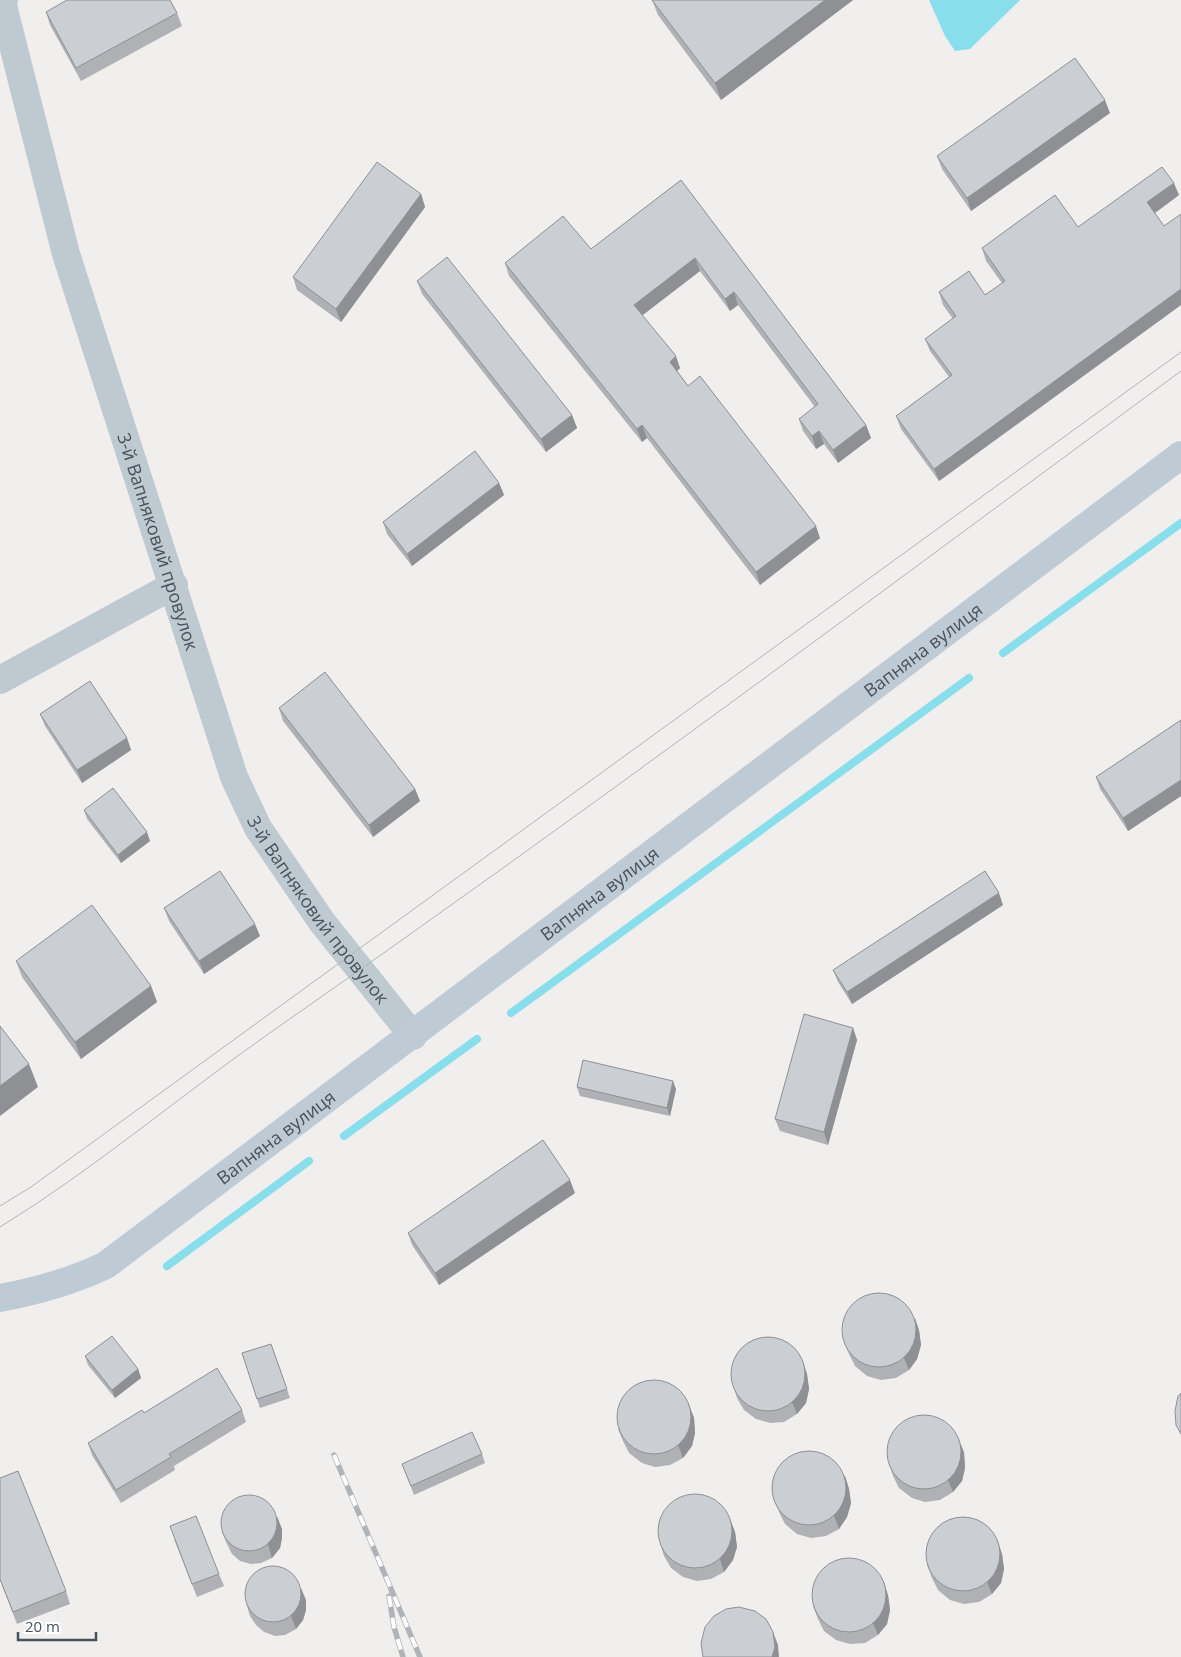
<svg xmlns="http://www.w3.org/2000/svg" width="1181" height="1657" viewBox="0 0 1181 1657" font-family="'Open Sans',sans-serif">
<rect width="100%" height="100%" fill="#f1eeee"/>
<!-- water -->
<path fill="#89deec" d="M929 0H1020L970 49 955 51 945 36Z"/>
<g fill="none" stroke-linecap="round" stroke-linejoin="round">
<!-- stream -->
<g stroke="#89deec" stroke-width="8">
<path d="M1003 653 1181 523"/>
<path d="M511 1013 969 678"/>
<path d="M344 1136 477 1039"/>
<path d="M167 1266 309 1161"/>
</g>
<!-- street -->
<g stroke="#bec9d0" stroke-width="28">
<path id="s1" d="M4 0 3 6 66 254 234 777 258 828 322 922 413 1036"/>
<path d="M0 680 174 585"/>
</g>
<!-- secondary -->
<path stroke="#becbd5" stroke-width="28" id="s2" d="M0 1298C38 1291 71 1282 106 1265L1181 455"/>
<!-- tram -->
<g stroke="#b0b4b8" stroke-width="1">
<path d="M0 1206 31 1187 1181 352"/>
<path d="M0 1227C96 1168 182 1094 274 1030 580 817 880 593 1181 371"/>
</g>
<defs>
<g id="rail">
<path d="M334 1455 420 1657"/>
<path d="M389 1596 394 1627 403 1657"/>
</g>
</defs>
<!-- rail casing -->
<use href="#rail" stroke="#b0b4b8" stroke-width="5.5"/>
<!-- rail -->
<use href="#rail" stroke="#fff" stroke-width="4" stroke-dasharray="11" stroke-linecap="butt"/>
</g>
<!-- wall -->
<g fill="#afb1b5">
<path d="M652 0H853L721 100 658 15Z"/>
<path d="M46 12 177 13 182 26 81 81 50 25Z"/>
<path d="M1110 113 971 211 942 169 937 156Z"/>
<path d="M681 180 866 425 871 438 838 463 824 444 816 449 803 431 799 419 815 407 738 305 730 311 700 271 642 315 680 368 677 371 688 386 820 538 760 585 647 438 642 442 509 276 505 263 591 249Z"/>
<path d="M421 194 425 207 341 322 297 290 293 277Z"/>
<path d="M1179 195 1155 213 1164 226 1181 214V305L939 481 901 429 896 416 949 377 930 351 925 339 953 319 943 305 939 292 985 295 1002 283 986 261 982 248 1078 227Z"/>
<path d="M417 281 572 415 577 428 546 452 422 294Z"/>
<path d="M499 483 504 495 412 566 387 534 383 522Z"/>
<path d="M279 708 415 789 420 801 373 837 283 721Z"/>
<path d="M40 714 127 738 131 750 82 783 45 726Z"/>
<path d="M1181 720V796L1128 831 1100 789 1096 777Z"/>
<path d="M84 810 150 841 121 863 87 819Z"/>
<path d="M1003 905 852 1004 838 982 833 970Z"/>
<path d="M164 908 260 936 204 974 169 921Z"/>
<path d="M16 961 151 986 157 1002 81 1059 22 977Z"/>
<path d="M853 1028 857 1040 828 1145 780 1131 775 1119Z"/>
<path d="M577 1087 676 1089 670 1116 580 1096Z"/>
<path d="M575 1193 439 1285 412 1245 408 1233Z"/>
<path d="M919 1330 921 1345 917 1359 909 1370 896 1378 881 1380 867 1376 855 1366 849 1354 844 1342Z"/>
<path d="M271 1344 290 1398 260 1408 242 1353Z"/>
<path d="M85 1356 138 1369 141 1378 115 1398 88 1365Z"/>
<path d="M803 1362 807 1374 809 1389 806 1403 797 1414 784 1422 770 1423 756 1419 744 1410 737 1398 733 1385Z"/>
<path d="M689 1405 694 1418 695 1433 692 1446 683 1458 670 1465 655 1467 642 1463 629 1453 623 1441 618 1429Z"/>
<path d="M242 1410 246 1422 174 1466 175 1470 121 1503 92 1455 88 1443 144 1413Z"/>
<path d="M964 1452 965 1468 962 1481 953 1492 940 1500 925 1502 912 1498 899 1488 893 1476 889 1464Z"/>
<path d="M482 1454 485 1463 414 1495 402 1464Z"/>
<path d="M845 1476 849 1489 851 1503 847 1517 839 1529 826 1536 811 1538 797 1534 785 1524 779 1512 774 1500Z"/>
<path d="M730 1519 735 1532 737 1547 733 1560 724 1572 711 1579 697 1581 683 1577 671 1568 664 1556 660 1543Z"/>
<path d="M282 1529V1538L280 1548 272 1558 261 1563 251 1564 240 1561 232 1554 227 1544 222 1532Z"/>
<path d="M174 1539 219 1574 224 1586 197 1597Z"/>
<path d="M1002 1554 1004 1569 1001 1583 992 1594 979 1602 964 1604 950 1600 938 1590 932 1578 927 1565Z"/>
<path d="M0 1580 66 1591 70 1604 17 1624Z"/>
<path d="M888 1595 890 1610 887 1624 878 1635 865 1643 850 1644 836 1640 824 1631 818 1619 813 1606Z"/>
<path d="M306 1600V1610L303 1620 296 1629 285 1635 275 1636 264 1632 256 1625 250 1616 246 1603Z"/>
</g>
<!-- shaded-wall -->
<g fill="#8e9094">
<path d="M825 0H853L721 100 715 83Z"/>
<path d="M1105 100 1110 113 971 211 967 198Z"/>
<path d="M1174 183 1179 195 1152 215 1147 202Z"/>
<path d="M421 194 425 207 341 322 336 309Z"/>
<path d="M695 258 700 271 639 318 634 305Z"/>
<path d="M1181 289V305L939 481 934 469Z"/>
<path d="M734 292 738 305 730 311 725 299Z"/>
<path d="M676 356 680 368 674 374 670 362Z"/>
<path d="M572 415 577 428 546 452 541 439Z"/>
<path d="M642 425 647 438 642 442 637 429Z"/>
<path d="M866 425 871 438 838 463 833 450Z"/>
<path d="M819 431 824 444 816 449 812 436Z"/>
<path d="M499 483 504 495 412 566 407 554Z"/>
<path d="M816 526 820 538 760 585 756 572Z"/>
<path d="M127 738 131 750 82 783 77 770Z"/>
<path d="M1181 780V796L1128 831 1123 818Z"/>
<path d="M415 789 420 801 373 837 369 825Z"/>
<path d="M147 832 150 841 121 863 118 855Z"/>
<path d="M999 893 1003 905 852 1004 847 992Z"/>
<path d="M255 924 260 936 204 974 199 961Z"/>
<path d="M151 986 157 1002 81 1059 75 1042Z"/>
<path d="M853 1028 857 1040 828 1145 824 1132Z"/>
<path d="M29 1064 38 1087 0 1116V1086Z"/>
<path d="M673 1081 676 1089 670 1116 667 1108Z"/>
<path d="M570 1180 575 1193 439 1285 435 1273Z"/>
<path d="M915 1318 919 1330 921 1345 917 1359 909 1370 904 1358Z"/>
<path d="M803 1362 807 1374 809 1389 806 1403 797 1414 792 1402Z"/>
<path d="M138 1369 141 1378 115 1398 112 1390Z"/>
<path d="M689 1405 694 1418 695 1433 692 1446 683 1458 678 1445Z"/>
<path d="M959 1440 964 1452 965 1468 962 1481 953 1492 948 1480Z"/>
<path d="M845 1476 849 1489 851 1503 847 1517 839 1529 834 1516Z"/>
<path d="M277 1516 282 1529V1538L280 1548 272 1558 268 1545Z"/>
<path d="M730 1519 735 1532 737 1547 733 1560 724 1572 720 1559Z"/>
<path d="M998 1542 1002 1554 1004 1569 1001 1583 992 1594 987 1582Z"/>
<path d="M884 1582 888 1595 890 1610 887 1624 878 1635 873 1623Z"/>
<path d="M301 1588 306 1600V1610L303 1620 296 1629 291 1616Z"/>
<path d="M773 1632 778 1645 779 1657H772Z"/>
</g>
<!-- building -->
<g fill="#cbced3" stroke="#8e9094">
<path d="M67 0H170L177 13 76 68 46 12Z"/>
<path d="M652 0H825L715 83Z"/>
<path d="M1075 58 1105 100 967 198 937 156Z"/>
<path d="M377 162 421 194 336 309 293 277Z"/>
<path d="M1162 167 1174 183 1147 202 1164 226 1181 214V289L934 469 896 416 952 375 925 339 956 316 939 292 969 271 985 295 1005 281 982 248 1055 195 1078 227Z"/>
<path d="M681 180 866 425 833 450 819 431 812 436 799 419 818 404 734 292 725 299 695 258 634 305 676 356 670 362 688 386 700 376 816 526 756 572 642 425 637 429 505 263 563 216 591 249Z"/>
<path d="M447 257 572 415 541 439 417 281Z"/>
<path d="M475 451 499 483 407 554 383 522Z"/>
<path d="M325 672 415 789 369 825 279 708Z"/>
<path d="M90 681 127 738 77 770 40 714Z"/>
<path d="M1181 720V780L1123 818 1096 777Z"/>
<path d="M113 788 147 832 118 855 84 810Z"/>
<path d="M220 871 255 924 199 961 164 908Z"/>
<path d="M985 871 999 893 847 992 833 970Z"/>
<path d="M92 905 151 986 75 1042 16 961Z"/>
<path d="M804 1014 853 1028 824 1132 775 1119Z"/>
<path d="M0 1026 29 1064 0 1086Z"/>
<path d="M583 1060 673 1081 667 1108 577 1087Z"/>
<path d="M543 1140 570 1180 435 1273 408 1233Z"/>
<circle cx="879" cy="1330" r="37"/>
<path d="M112 1336 138 1369 112 1390 85 1356Z"/>
<circle cx="768" cy="1374" r="37"/>
<path d="M271 1344 287 1389 257 1399 242 1353Z"/>
<path d="M217 1368 242 1410 169 1454 171 1457 116 1490 88 1443 142 1410 144 1413Z"/>
<circle cx="654" cy="1417" r="37"/>
<path d="M1181 1393V1434L1176 1425 1175 1411 1178 1396Z"/>
<circle cx="924" cy="1452" r="37"/>
<path d="M472 1432 482 1454 411 1486 402 1464Z"/>
<circle cx="809" cy="1488" r="37"/>
<path d="M18 1471 66 1591 13 1612 0 1579V1478Z"/>
<circle cx="695" cy="1531" r="37"/>
<circle cx="249" cy="1523" r="28"/>
<path d="M196 1516 219 1574 192 1584 170 1526Z"/>
<circle cx="963" cy="1554" r="37"/>
<circle cx="849" cy="1595" r="37"/>
<circle cx="273" cy="1594" r="28"/>
<path d="M739 1607 755 1611 766 1619 773 1632 775 1647 772 1657H703L701 1643 705 1627 714 1616 726 1609Z"/>
</g>
<g text-anchor="middle" dominant-baseline="central" stroke-width="4" stroke-linejoin="round" paint-order="stroke">
<!-- street labels -->
<g font-size="18" fill="#46535b" stroke="#fff">
<text stroke="none"><textPath href="#s1" startOffset="564">3-й Вапняковий провулок</textPath></text>
<text stroke="none"><textPath href="#s2" startOffset="1134">Вапняна вулиця</textPath></text>
<text stroke="none"><textPath href="#s2" startOffset="729">Вапняна вулиця</textPath></text>
<text stroke="none"><textPath href="#s1" startOffset="969">3-й Вапняковий провулок</textPath></text>
<text stroke="none"><textPath href="#s2" startOffset="324">Вапняна вулиця</textPath></text>
</g>
</g>
<!-- scale -->
<path d="M18 1632v8h78v-8" fill="none" stroke="#46535b" stroke-width="2.5"/>
<text x="25" y="1632" font-size="15" fill="#46535b" stroke="#ffffff" stroke-width="4" paint-order="stroke">20 m</text>
</svg>
